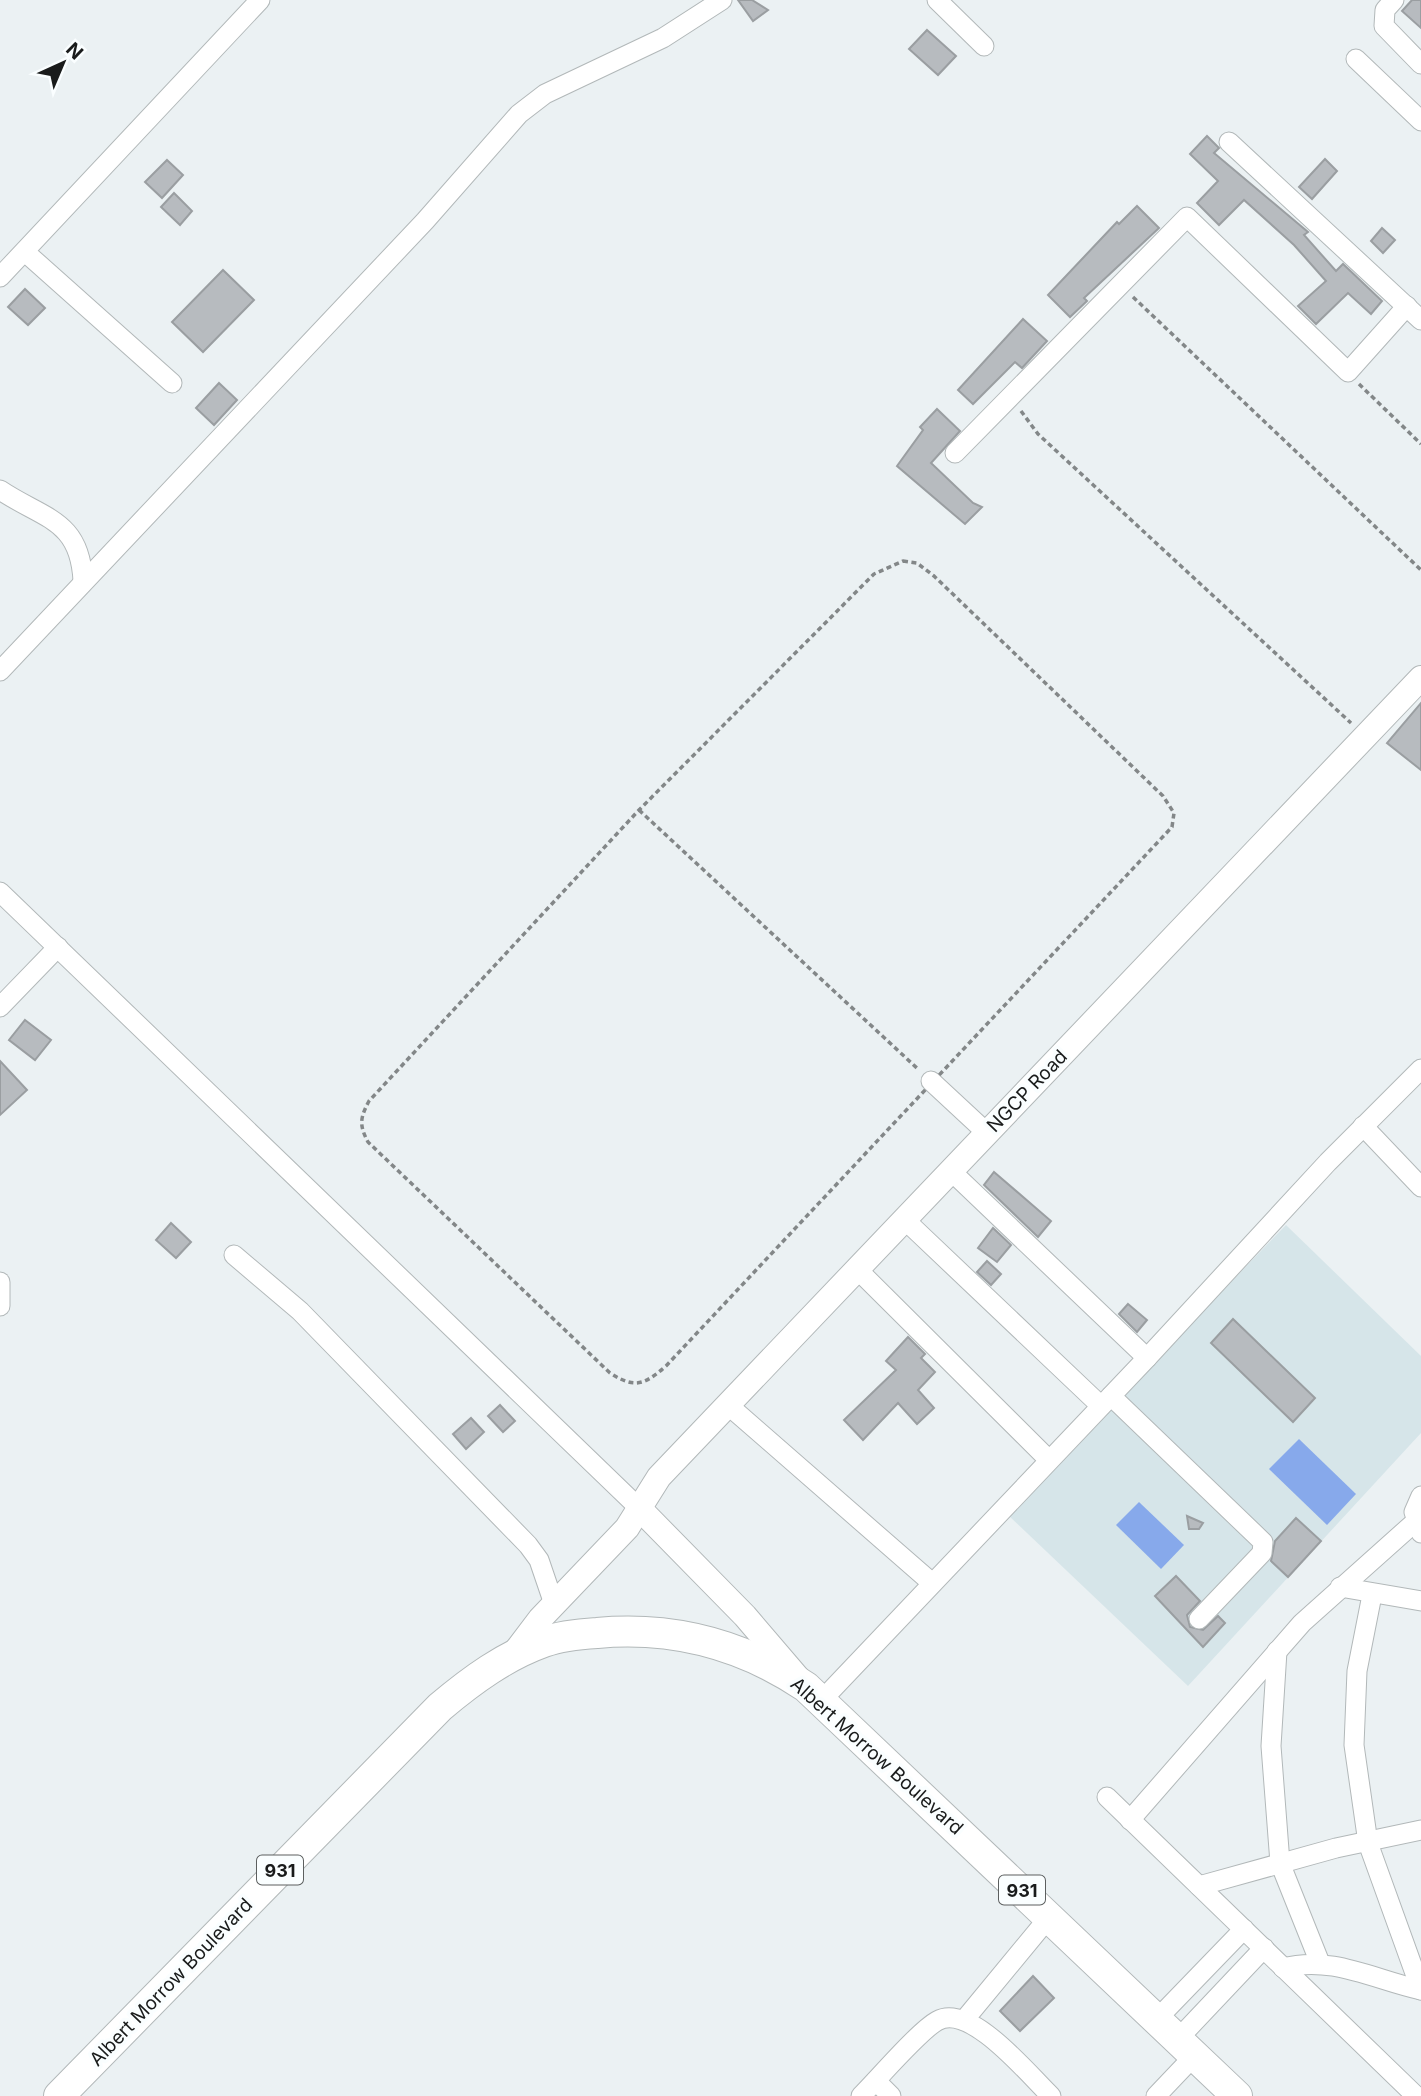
<svg xmlns="http://www.w3.org/2000/svg" width="1421" height="2096" viewBox="0 0 1421 2096" font-family="Inter,sans-serif">
<rect width="100%" height="100%" fill="#ebf1f3"/>
<!-- built -->
<path fill="#d6e5e9" d="M1286 1225 1421 1356V1433L1188 1686 1007 1514Z"/>
<!-- water -->
<g fill="#87a9eb">
<path d="M1299 1439 1356 1494 1327 1525 1269 1469Z"/>
<path d="M1139 1502 1184 1545 1161 1569 1116 1525Z"/>
</g>
<!-- building -->
<g fill="#b7bbbf" stroke="#9a9ea1" stroke-width="2">
<path d="M738 0H752L768 10 753 21Z"/>
<path d="M1412 0H1421V28L1402 11Z"/>
<path d="M927 30 956 56 938 75 909 49Z"/>
<path d="M1207 136 1219 148 1214 153 1308 232 1304 235 1336 271 1343 264 1382 301 1371 314 1348 293 1316 324 1298 306 1326 281 1294 245 1244 200 1219 225 1197 203 1218 181 1190 154Z"/>
<path d="M1325 159 1337 171 1312 199 1299 187Z"/>
<path d="M167 160 183 175 162 198 145 182Z"/>
<path d="M174 193 192 211 180 225 161 207Z"/>
<path d="M1137 206 1159 228 1084 298 1087 301 1070 317 1048 295 1117 222 1119 224Z"/>
<path d="M1382 228 1395 240 1383 253 1371 241Z"/>
<path d="M223 270 254 300 203 352 172 322Z"/>
<path d="M25 289 45 308 28 325 8 307Z"/>
<path d="M1023 319 1047 341 1022 368 1015 362 973 404 958 390Z"/>
<path d="M219 383 237 400 214 425 196 408Z"/>
<path d="M937 409 960 431 931 463 973 503 982 507 965 524 897 466 923 430 920 427Z"/>
<path d="M1421 703V770L1387 743Z"/>
<path d="M25 1020 51 1040 35 1060 9 1040Z"/>
<path d="M0 1061 27 1090 0 1115Z"/>
<path d="M994 1172 1051 1221 1038 1237 984 1185Z"/>
<path d="M171 1223 191 1242 176 1258 156 1240Z"/>
<path d="M993 1228 1011 1245 997 1262 978 1248Z"/>
<path d="M987 1261 1001 1274 991 1285 977 1272Z"/>
<path d="M1128 1304 1147 1320 1137 1332 1119 1314Z"/>
<path d="M1233 1319 1315 1398 1293 1422 1211 1343Z"/>
<path d="M908 1337 925 1354 921 1358 935 1372 918 1390 934 1408 917 1424 898 1403 863 1440 844 1420 896 1370 886 1361Z"/>
<path d="M500 1405 515 1421 503 1432 488 1416Z"/>
<path d="M471 1418 484 1432 466 1449 453 1434Z"/>
<path d="M1187 1516 1203 1523 1199 1529H1189Z"/>
<path d="M1296 1518 1321 1541 1288 1577 1271 1561 1275 1541Z"/>
<path d="M1176 1576 1200 1601 1187 1615 1190 1627 1203 1630 1218 1616 1225 1623 1203 1647 1155 1596Z"/>
<path d="M1033 1976 1054 1998 1020 2031 1000 2011Z"/>
</g>
<g fill="none" stroke-linecap="round" stroke-linejoin="round">
<defs>
<g id="minor">
<path d="M937 0 984 46"/>
<path d="M1394 0 1385 10 1384 26 1421 64"/>
<path d="M1356 59 1421 121"/>
<path d="M1229 142 1421 320"/>
<path d="M25 252 172 383"/>
<path d="M0 277 260 0"/>
<path d="M955 453 1187 217 1348 372 1407 306"/>
<path d="M0 490C43 519 80 519 83 581"/>
<path d="M0 671 425 221 519 114 545 94 663 38 722 0"/>
<path d="M0 892 638 1507"/>
<path d="M0 1007 58 947"/>
<path d="M931 1081 987 1133"/>
<path d="M1363 1126 1421 1187"/>
<path d="M951 1171 1147 1358"/>
<path d="M904 1219 1101 1406"/>
<path d="M234 1255 300 1311 528 1545 539 1560 554 1604"/>
<path d="M857 1269 1049 1460"/>
<path d="M0 1282V1306"/>
<path d="M1111 1396 1263 1542 1262 1553 1199 1619"/>
<path d="M728 1405 932 1583"/>
<path d="M1421 1496 1414 1512 1421 1533"/>
<path d="M1340 1587 1421 1601"/>
<path d="M1372 1595 1357 1671 1354 1745 1368 1843 1421 1990"/>
<path d="M1277 1651 1271 1746 1280 1863 1320 1963"/>
<path d="M822 1700 1147 1358 1328 1162 1421 1069"/>
<path d="M1107 1797 1416 2096"/>
<path d="M1130 1820 1302 1623 1415 1522"/>
<path d="M1199 1886 1336 1848 1421 1830"/>
<path d="M1283 1968C1331 1955 1375 1980 1421 1990"/>
<path d="M965 2019 1050 1916"/>
<path d="M1157 2019 1244 1929"/>
<path d="M1178 2039 1264 1948"/>
<path d="M876 2081 891 2096"/>
<path d="M861 2096C878 2079 919 2031 937 2021 970 2002 1028 2074 1051 2096"/>
<path d="M1156 2096 1195 2055"/>
</g>
<g id="major">
<path d="M638 1507 745 1616 798 1678"/>
<path d="M512 1656 540 1619 627 1528 659 1477 1421 678"/>
</g>
<path id="highway" d="M59 2096 440 1707C472 1680 505 1656 544 1642 560 1636 580 1634 597 1633 674 1626 742 1644 806 1687L1237 2096"/>
</defs>
<!-- minor casing -->
<use href="#minor" stroke="#b2b8b9" stroke-width="21"/>
<!-- major casing -->
<use href="#major" stroke="#b2b8b9" stroke-width="26"/>
<!-- highway casing -->
<use href="#highway" stroke="#b2b8b9" stroke-width="32"/>
<!-- path -->
<g stroke="#838788" stroke-width="3.5" stroke-dasharray="5 3.5" stroke-linecap="butt">
<path d="M1133 297 1421 570"/>
<path d="M1359 384 1421 444"/>
<path d="M1021 411 1038 434 1351 723"/>
<path d="M903 561 917 563 934 576 1163 796 1174 813 1172 827 666 1366C644 1385 635 1389 610 1373L368 1142C359 1125 360 1118 369 1101L639 810 874 574Z"/>
<path d="M639 810 919 1070"/>
</g>
<!-- minor -->
<use href="#minor" stroke="#fff" stroke-width="19"/>
<!-- major -->
<use href="#major" stroke="#fff" stroke-width="24"/>
<!-- highway -->
<use href="#highway" stroke="#fff" stroke-width="30"/>
</g>
<g text-anchor="middle" dominant-baseline="central" stroke-width="7" stroke-linejoin="round" paint-order="stroke">
<!-- shield labels -->
<g fill="#fafeff" stroke="#5c5f5f" stroke-width="2">
<rect x="257" y="1855.5" width="46" height="29" rx="5"/>
<rect x="999" y="1875.5" width="46" height="29" rx="5"/>
</g>
<g font-size="18" font-weight="bold" fill="#191b1b">
<text x="280" y="1870">931</text>
<text x="1022" y="1890">931</text>
</g>
<!-- street labels -->
<g font-size="19" fill="#191b1b" stroke="#fafeff">
<text transform="translate(1027 1091) rotate(-46)">NGCP Road</text>
<text transform="translate(877 1756) rotate(42)">Albert Morrow Boulevard</text>
<text transform="translate(171 1982) rotate(-46)">Albert Morrow Boulevard</text>
</g>
</g>
<!-- north arrow -->
<g transform="translate(63 63) rotate(44)" stroke="#fafeff" stroke-width="5" paint-order="stroke">
<path d="M0-5L12 26L0 18L-12 26Z" fill="#191b1b"/>
<text y="-10" font-size="19" font-weight="bold" text-anchor="middle" fill="#191b1b">N</text>
</g>
</svg>
